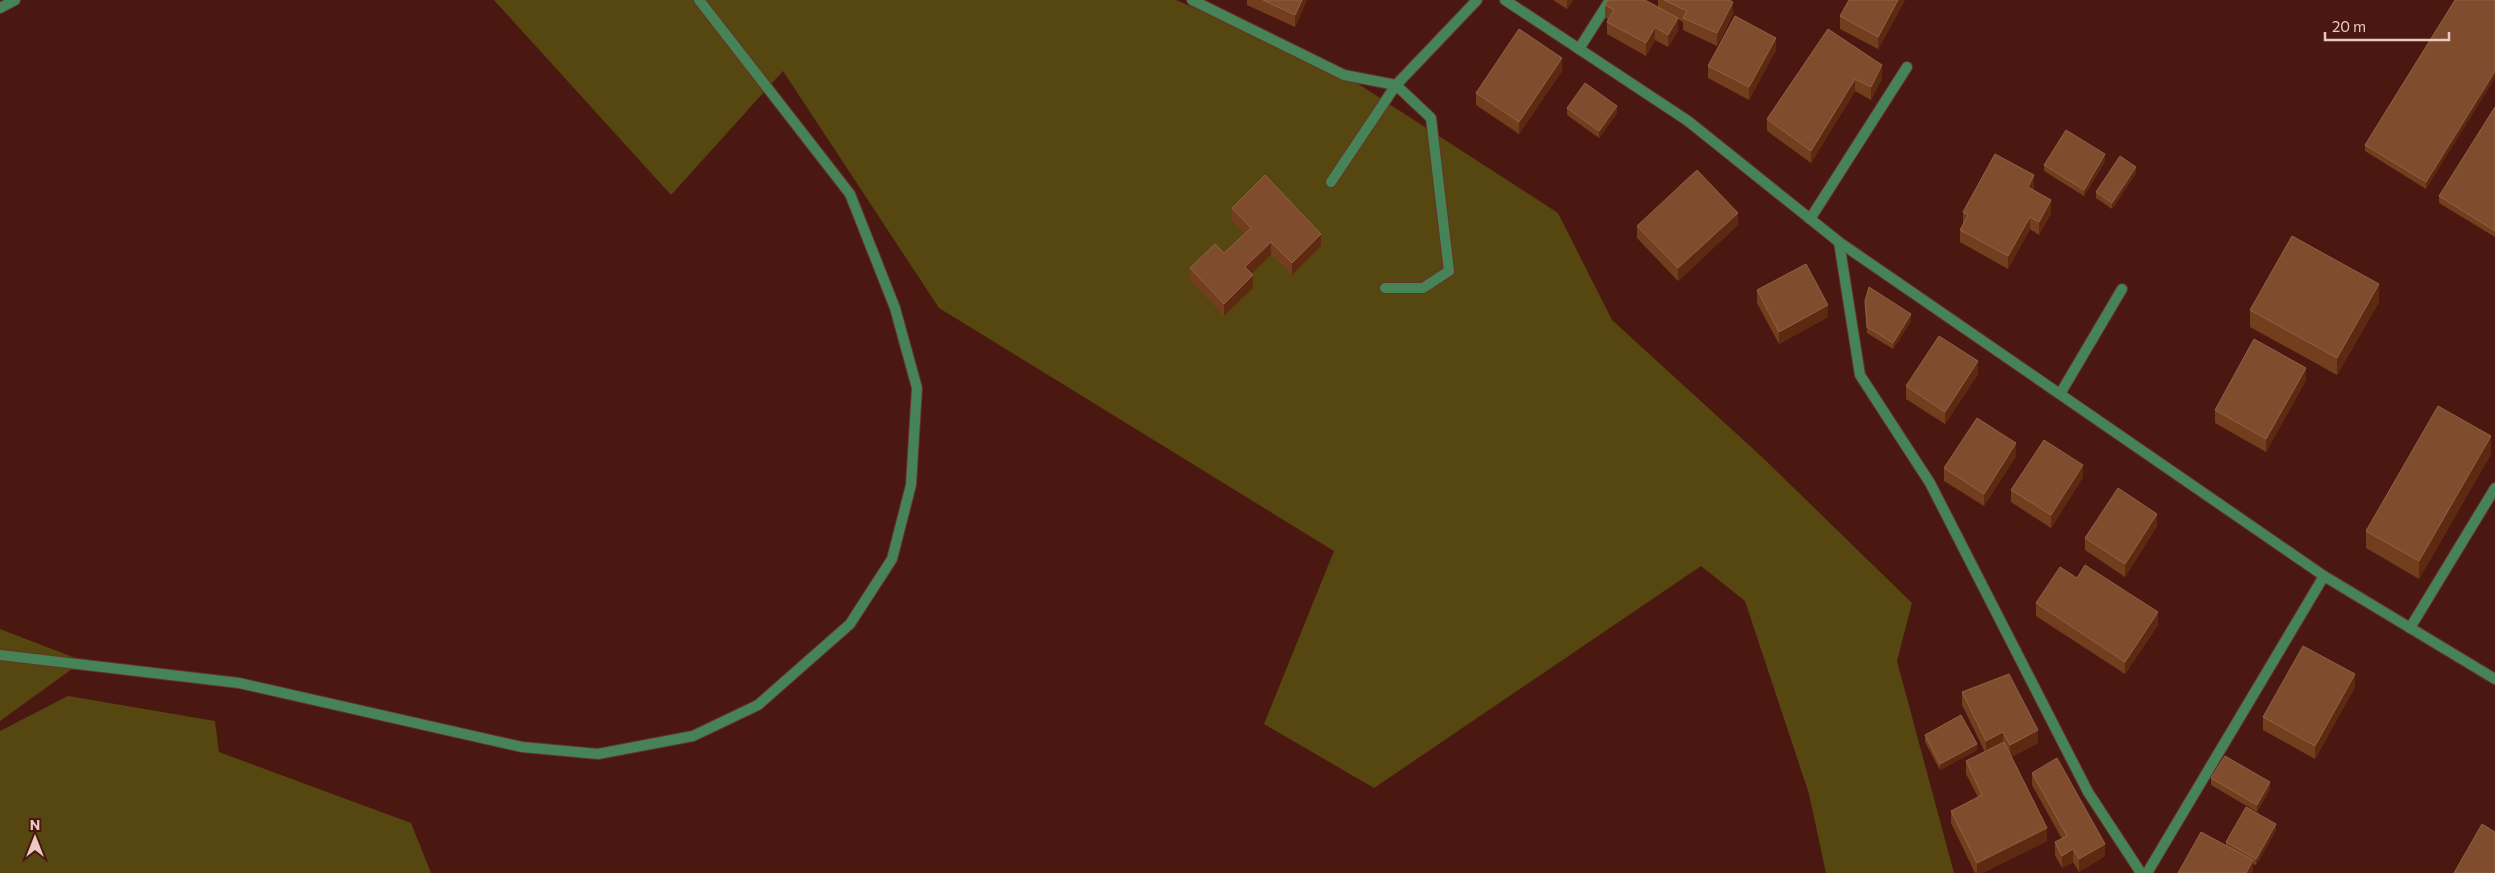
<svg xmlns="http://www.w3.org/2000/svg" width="2495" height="873" viewBox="0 0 2495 873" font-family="Commissioner,sans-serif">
<rect width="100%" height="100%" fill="#4b1811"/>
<!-- green -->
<g fill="#564610">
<path d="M494 0H1176L1332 67 1558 213 1612 320 1762 457 1912 603 1897 661 1954 873H1826L1809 794 1745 601 1701 566 1374 788 1264 724 1334 551 939 308 783 71 671 195Z"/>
<path d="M0 629 83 661 0 721Z"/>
<path d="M68 696 215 721 219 752 411 823 431 873H0V731Z"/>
</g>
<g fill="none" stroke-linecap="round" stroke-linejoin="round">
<defs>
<g id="service">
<path d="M1331 182 1396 85 1431 118 1449 271 1423 288H1385"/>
<path d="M2410 628 2495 488"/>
</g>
<g id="minor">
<path d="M1192 0 1344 75 1396 85 1477 0"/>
<path d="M0 8 15 0"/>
<path d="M1579 49 1610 0"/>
<path d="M1810 219 1907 67"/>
<path d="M1839 242 1860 375 1930 483 2088 792 2141 873"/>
<path d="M2060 394 2122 289"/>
<path d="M0 655 239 683 522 747 598 754 693 736 758 705 850 624 892 559 911 485 917 388 895 308 850 194 699 0"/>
<path d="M2147 873 2324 576"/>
</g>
<path id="tertiary" d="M1505 0 1688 121 1839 242 2324 576 2495 679"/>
</defs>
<!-- service casing -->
<use href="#service" stroke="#65342d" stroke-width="12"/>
<!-- minor casing -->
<use href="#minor" stroke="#65342d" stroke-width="12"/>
<!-- tertiary casing -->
<use href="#tertiary" stroke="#65342d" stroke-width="12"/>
<!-- service -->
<use href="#service" stroke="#468356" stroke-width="10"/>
<!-- minor -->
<use href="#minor" stroke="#468356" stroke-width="10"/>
<!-- tertiary -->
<use href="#tertiary" stroke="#468356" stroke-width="10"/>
</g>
<!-- wall -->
<g fill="#723e1d">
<path d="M1247 0H1307L1295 27 1247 5Z"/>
<path d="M1553 0H1573L1567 9Z"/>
<path d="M1658 0H1729L1733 14 1717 46 1683 30V22L1678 19V31L1668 47 1655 40 1646 56 1607 34V22L1608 19 1605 18V5L1658 7Z"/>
<path d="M1905 0 1878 49 1840 29V16Z"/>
<path d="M2455 0 2426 189 2365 151V145Z"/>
<path d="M1828 29 1882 78 1871 100 1855 91 1811 163 1767 131V119Z"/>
<path d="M1776 50 1749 100 1708 78V66Z"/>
<path d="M1562 71 1519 134 1476 105V93Z"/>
<path d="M2495 107V237L2439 203V196Z"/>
<path d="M1567 108 1617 113 1599 138 1567 115Z"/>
<path d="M2105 161 2084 196 2044 171V165Z"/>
<path d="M2136 173 2112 209 2096 198V192Z"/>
<path d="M2034 188 2033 190 2051 213 2039 235 2030 229 2008 269 1960 242V230L1963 224V212Z"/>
<path d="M1232 208 1321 246 1292 275 1271 255 1251 274 1253 288 1224 316 1190 281V268L1224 253 1245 234 1232 220Z"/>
<path d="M1738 225 1678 281 1637 238V226Z"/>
<path d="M1757 290 1828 317 1779 344 1757 303Z"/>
<path d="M1865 301 1911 321 1893 349 1867 333Z"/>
<path d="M2379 302 2337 375 2250 327V310Z"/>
<path d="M1978 374 1945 424 1906 399V386Z"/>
<path d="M2306 380 2266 452 2215 423V410Z"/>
<path d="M2491 454 2419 579 2366 548V531Z"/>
<path d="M2016 456 1984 506 1944 481V468Z"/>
<path d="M2083 477 2051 528 2011 502V490Z"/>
<path d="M2157 526 2125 577 2085 550V538Z"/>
<path d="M2077 578 2158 625 2125 674 2036 616V603Z"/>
<path d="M2355 687 2315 759 2263 730V717Z"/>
<path d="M1962 692 2038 743 2011 757 2047 841 1982 873H1975L1951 823V811L1978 797 1966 774V761L1985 752 1962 705Z"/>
<path d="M1925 735 1977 750 1940 770 1925 742Z"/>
<path d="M2032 773 2105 856 2079 872 2073 862 2062 868 2055 855V842L2062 839 2032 785Z"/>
<path d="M2211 778 2270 789 2257 812 2211 785Z"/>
<path d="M2276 830 2256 865 2253 864V873L2226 846V842Z"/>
</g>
<!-- shaded-wall -->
<g fill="#5d2910">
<path d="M1302 0H1307L1295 27V15Z"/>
<path d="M1567 0H1573L1567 9Z"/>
<path d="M1898 0H1905L1878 49V37Z"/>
<path d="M1733 2V14L1717 46V33Z"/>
<path d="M1678 18V31L1668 47V35Z"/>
<path d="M1655 27V40L1646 56V43Z"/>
<path d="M1776 38V50L1749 100V87Z"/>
<path d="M1562 58V71L1519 134V122Z"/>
<path d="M1882 65V78L1871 100V87Z"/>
<path d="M2495 71V78L2426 189V182Z"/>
<path d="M1855 79V91L1811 163V151Z"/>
<path d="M1617 106V113L1599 138V131Z"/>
<path d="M2105 154V161L2084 196V190Z"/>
<path d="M2136 167V173L2112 209V203Z"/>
<path d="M2034 175V188L2028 200V187Z"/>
<path d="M2051 200V213L2039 235V222Z"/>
<path d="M1738 213V225L1678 281V268Z"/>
<path d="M2030 217V229L2008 269V256Z"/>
<path d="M1321 234V246L1292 275V263Z"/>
<path d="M1271 242V255L1245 280V267Z"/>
<path d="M1253 275V288L1224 316V304Z"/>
<path d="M2379 284V302L2337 375V358Z"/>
<path d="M1828 305V317L1779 344V332Z"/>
<path d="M1911 314V321L1893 349V343Z"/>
<path d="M1978 361V374L1945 424V412Z"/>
<path d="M2306 368V380L2266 452V439Z"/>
<path d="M2491 436V454L2419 579V561Z"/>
<path d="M2016 443V456L1984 506V494Z"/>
<path d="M2083 465V477L2051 528V515Z"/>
<path d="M2157 514V526L2125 577V564Z"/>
<path d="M2158 612V625L2125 674V662Z"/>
<path d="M2355 674V687L2315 759V746Z"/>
<path d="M2038 730V743L2010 757V745Z"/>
<path d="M2003 732V745L1986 754V741Z"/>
<path d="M1977 744V750L1940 770V764Z"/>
<path d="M2270 782V789L2257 812V805Z"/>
<path d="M2276 824V830L2256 865V859Z"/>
<path d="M2047 828V841L1982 873H1977V863Z"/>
<path d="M2105 844V856L2079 872V859Z"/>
<path d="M2073 849V862L2062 868V856Z"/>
<path d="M2253 860V873H2246Z"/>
</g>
<!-- building -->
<g fill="#7f4d2e" stroke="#906146">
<path d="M1263 0H1302L1295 15Z"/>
<path d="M1608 0H1645L1678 18 1668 35 1655 27 1646 43 1607 22 1614 10 1605 5Z"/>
<path d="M1664 0H1729L1733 2 1717 33 1683 18 1687 11Z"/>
<path d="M1849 0H1898L1878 37 1840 16Z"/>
<path d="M2455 0H2495V71L2426 182 2365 145Z"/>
<path d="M1735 16 1776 38 1749 87 1708 66Z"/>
<path d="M1519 29 1562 58 1519 122 1476 93Z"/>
<path d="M1828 29 1882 65 1871 87 1855 79 1811 151 1767 119Z"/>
<path d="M1585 83 1617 106 1599 131 1567 108Z"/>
<path d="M2495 107V231L2439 196Z"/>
<path d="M2066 130 2105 154 2084 190 2044 165Z"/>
<path d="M1995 154 2034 175 2028 187 2051 200 2039 222 2030 217 2008 256 1960 230 1968 215 1963 212Z"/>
<path d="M2120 156 2136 167 2112 203 2096 192Z"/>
<path d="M1697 170 1738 213 1678 268 1637 226Z"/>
<path d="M1265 175 1321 234 1292 263 1271 242 1245 267 1253 275 1224 304 1190 268 1215 244 1224 253 1251 228 1232 208Z"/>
<path d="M2292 236 2379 284 2337 358 2250 310Z"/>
<path d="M1806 264 1828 305 1779 332 1757 290Z"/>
<path d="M1869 287 1911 314 1893 343 1867 327 1865 301Z"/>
<path d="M1939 336 1978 361 1945 412 1906 386Z"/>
<path d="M2254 339 2306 368 2266 439 2215 410Z"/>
<path d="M2438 406 2491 436 2419 561 2366 531Z"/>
<path d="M1977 418 2016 443 1984 494 1944 468Z"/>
<path d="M2044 440 2083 465 2051 515 2011 490Z"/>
<path d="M2118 488 2157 514 2125 564 2085 538Z"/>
<path d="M2085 565 2158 612 2125 662 2036 603 2060 567 2077 578Z"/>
<path d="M2303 646 2355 674 2315 746 2263 717Z"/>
<path d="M2009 674 2038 730 2010 745 2003 732 1986 741 1962 692Z"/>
<path d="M1961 715 1977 744 1940 764 1925 735Z"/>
<path d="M2004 742 2047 828 1977 863 1951 811 1982 795 1966 761Z"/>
<path d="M2225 756 2270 782 2257 805 2211 778Z"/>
<path d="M2057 758 2105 844 2079 859 2073 849 2062 856 2055 842 2067 836 2032 773Z"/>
<path d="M2246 807 2276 824 2256 859 2226 842Z"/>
<path d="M2482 824 2495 832V873H2454Z"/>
<path d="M2201 832 2253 860 2246 873H2178Z"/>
</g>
<!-- north arrow -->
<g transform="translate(35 838)" stroke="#4b1811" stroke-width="4" paint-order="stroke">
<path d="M0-4L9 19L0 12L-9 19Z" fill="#ebc9c3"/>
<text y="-8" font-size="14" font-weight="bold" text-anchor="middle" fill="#ebc9c3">N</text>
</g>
<!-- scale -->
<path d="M2325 32v8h124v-8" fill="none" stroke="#ebc9c3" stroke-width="2.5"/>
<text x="2332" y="32" font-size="15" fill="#ebc9c3" stroke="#4b1811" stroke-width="4" paint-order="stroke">20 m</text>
</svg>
